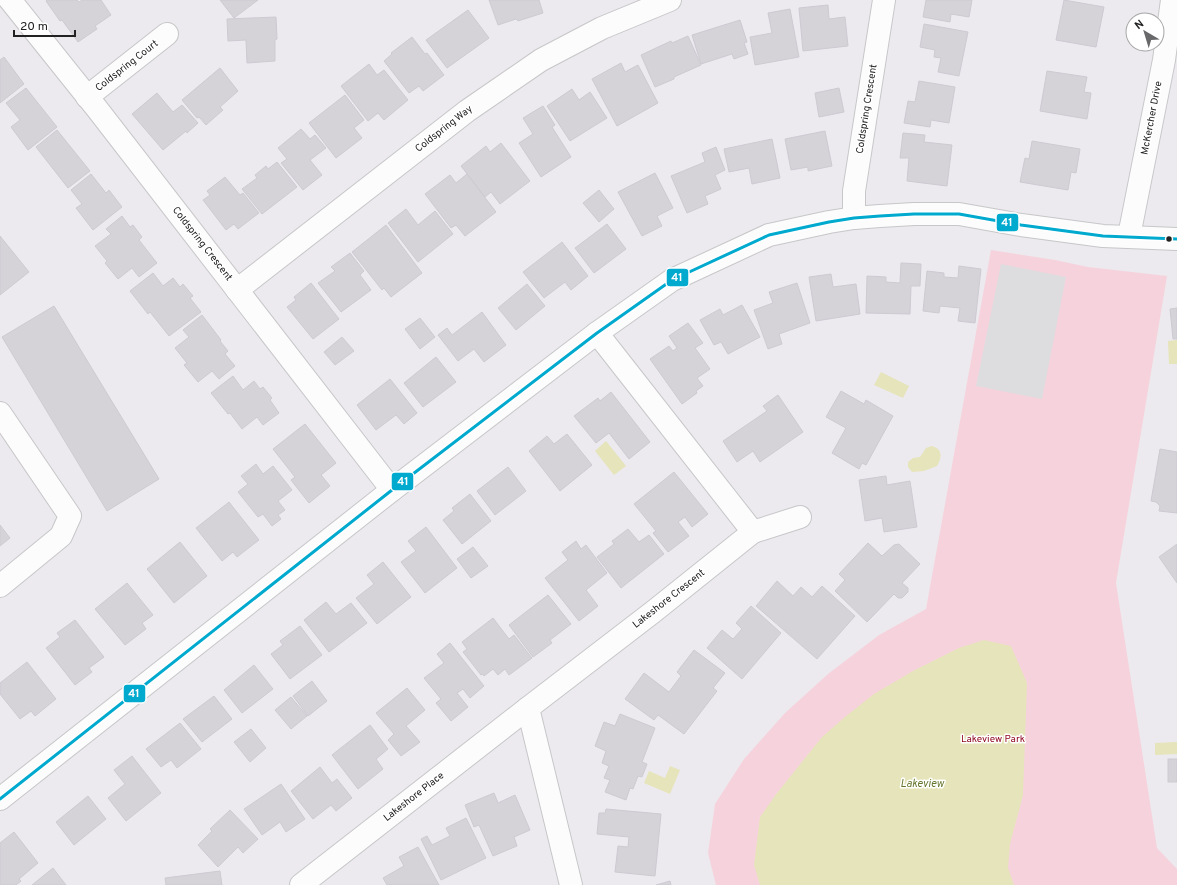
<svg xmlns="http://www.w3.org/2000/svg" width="1177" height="885" viewBox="0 0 1177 885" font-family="Overpass,sans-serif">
<rect width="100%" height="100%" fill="#eceaef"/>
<!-- park -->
<path fill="#f6d3dc" d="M991 250 1055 260 1088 267 1167 276 1116 583 1157 848 1177 869V885H716L708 853 715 804 744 759 785 713 828 674 879 635 926 609Z"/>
<!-- parking -->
<path fill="#dddcde" d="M1001 264 1066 277 1042 399 976 386Z"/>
<!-- water -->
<g fill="#e6e4ba">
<path d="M1177 340V364H1169L1168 341Z"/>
<path d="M881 372 909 386 903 398 874 385Z"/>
<path d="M606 441 626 466 614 475 595 451Z"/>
<path d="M932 446C943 449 942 458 937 466L924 471 912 472 908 467V462L913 458 920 457 926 448Z"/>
<path d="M984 640 1011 646 1027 683 1023 795 1010 844 1008 868 1014 885H760L754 865 760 817 777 793 822 737 845 717 874 694 913 671 959 648Z"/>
<path d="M1177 742V754L1155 755V743Z"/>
<path d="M670 766 680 770 670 794 644 783 649 771 665 778Z"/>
</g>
<!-- building -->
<g fill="#d5d3d8" stroke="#cdcbd2">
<path d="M47 0H77L79 2 82 0H101L111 15 95 26 97 29 78 42 62 20 60 21 46 1Z"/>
<path d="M220 0H258L234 18Z"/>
<path d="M489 0H539L543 13 518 21 516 19 498 25Z"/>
<path d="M926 0H972L969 17 951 14 950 22 923 17Z"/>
<path d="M1064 0 1104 7 1096 47 1056 40Z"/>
<path d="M828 5 829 19 845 17 848 46 803 51 799 8Z"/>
<path d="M790 9 799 57 755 65 750 37 772 33 768 13Z"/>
<path d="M468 10 489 38 447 68 426 40Z"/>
<path d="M276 17 277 39 275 40V61L247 63 246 40 228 41 227 19Z"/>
<path d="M740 20 747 42 744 43 748 54 734 59 732 54 701 64 692 35Z"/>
<path d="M924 24 968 32 959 76 938 72 941 58 934 57 935 50 920 47Z"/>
<path d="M688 36 701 65 674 77V79L655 87 641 55 671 41 672 43Z"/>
<path d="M412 37 425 54 427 53 444 75 423 91 419 86 409 93 384 61 392 54 391 53Z"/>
<path d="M4 57 24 84 0 103V60Z"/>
<path d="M621 63 625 72 638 65 658 103 617 126 592 79Z"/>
<path d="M369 64 377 75 384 70 408 100 384 120 378 113 368 121 341 86Z"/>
<path d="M220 68 238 91 220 107 223 110 206 125 199 117 197 118 182 100Z"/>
<path d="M1047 71 1087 77 1084 92 1091 93 1087 119 1040 111Z"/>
<path d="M919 81 955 87 949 123 931 120 930 127 904 123 908 101 915 102Z"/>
<path d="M26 88 57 127 28 150 11 127 20 120 6 103Z"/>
<path d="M839 88 844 112 819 117 815 93Z"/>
<path d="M572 89 579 100 590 92 607 118 570 141 547 106Z"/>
<path d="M157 93 173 112 182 105 198 123 187 133 186 131 163 150 132 114Z"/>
<path d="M345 95 364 120 354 128 362 138 336 158 309 123Z"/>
<path d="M543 106 555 125 552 127 571 157 541 177 519 143 533 134 523 118Z"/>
<path d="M301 129 310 139 315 135 326 148 310 160 322 175 303 190 281 163 287 159 278 148Z"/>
<path d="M57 130 90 171 68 188 36 147Z"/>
<path d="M825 131 832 166 808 171V167L791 170 785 139Z"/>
<path d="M903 133 925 135 924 142 952 145 947 186 907 181 909 158H900Z"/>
<path d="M772 139 780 178 752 184 749 168 729 172 724 149Z"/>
<path d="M1032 141 1080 149 1076 173 1071 172 1068 190 1020 182 1025 158 1029 159Z"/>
<path d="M501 143 530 181 500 204 491 192 485 197 461 166 486 146 490 152Z"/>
<path d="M716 147 725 170 715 175 721 189 705 196 708 204 687 213 671 176 705 162 702 153Z"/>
<path d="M277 162 297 187 262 214 242 189 257 178 255 175 266 166 268 169Z"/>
<path d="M655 173 673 208 657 216 662 226 642 236 618 192Z"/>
<path d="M91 174 106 193 109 190 122 207 93 230 76 208 82 204 71 190Z"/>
<path d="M467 174 496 212 465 236 456 225 451 228 425 194 450 175 456 183Z"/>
<path d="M225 177 240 195 243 193 259 213 238 229 234 224 226 230 203 200 210 195 207 191Z"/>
<path d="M599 190 614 209 599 222 583 203Z"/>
<path d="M406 209 418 225 435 211 453 234 418 262 388 223Z"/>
<path d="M122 216 130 227 133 225 142 237 139 240 157 263 139 277 132 268 118 279 105 263 107 261 95 246 111 234 106 229Z"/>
<path d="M607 224 626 249 594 273 575 248Z"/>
<path d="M386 225 422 273 391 297 384 288 382 290 352 252Z"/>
<path d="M0 236 29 272 0 295Z"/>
<path d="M562 242 588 276 571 290 565 282 544 298 523 272Z"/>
<path d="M350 253 364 271 360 275 371 290 341 312 318 283 335 271 331 267Z"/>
<path d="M901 263 921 264 920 286H911L910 314 866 313 867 276 886 277V282L900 283Z"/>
<path d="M959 266 981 269 975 323 958 321 960 308 940 306 939 313 923 311 927 271 944 273V277L958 278Z"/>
<path d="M153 273 163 286 173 278 180 287 183 284 193 296 190 298 201 312 169 336 150 312 148 314 130 291Z"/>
<path d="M831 274 833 287 856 284 860 314 816 321 809 277Z"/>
<path d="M311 283 339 319 313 339 287 307 296 300 294 297Z"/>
<path d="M797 283 810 323 779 334 782 344 768 349 754 310 773 303 769 292Z"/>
<path d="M527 284 545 306 516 330 498 308Z"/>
<path d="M742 305 760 337 728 354 721 342 714 345 700 320 720 309 723 315Z"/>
<path d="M54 306 159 479 107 511 2 337Z"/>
<path d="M1177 308V339H1173L1170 309Z"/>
<path d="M482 312 506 345 484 362 474 349 458 361 438 335 447 328 452 335Z"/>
<path d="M202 315 221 340 220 341 228 351 225 354 235 366 219 379 212 371 198 382 184 365 187 363 175 348 189 337 183 330Z"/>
<path d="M420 318 435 337 420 349 405 329Z"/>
<path d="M688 323 703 343 695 348 710 369 697 378 703 386 696 391 697 393 682 404 650 359 669 346 673 351 677 348 669 336Z"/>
<path d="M342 337 354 351 335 365 324 352Z"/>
<path d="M436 357 456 382 423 407 404 383Z"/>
<path d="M233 376 243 390 254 381 260 389 263 387 272 398 270 400 279 413 263 425 257 417 242 429 230 413 228 414 211 393Z"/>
<path d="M390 379 417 413 404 424 396 415 376 430 357 405Z"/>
<path d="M841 391 864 404 866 400 893 416 866 465 862 463 859 469 832 453 846 428 826 417Z"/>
<path d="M611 392 650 442 629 459 609 433 596 443 574 416 598 398 600 401Z"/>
<path d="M778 395 803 432 760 462 753 451 737 462 723 441 767 411 763 406Z"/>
<path d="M305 424 336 463 321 475 330 486 309 503 291 480 295 477 273 449Z"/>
<path d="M567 434 592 465 560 491 529 451 547 436 554 444Z"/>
<path d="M1160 449 1177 452V513L1159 511 1160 506 1156 502 1151 501Z"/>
<path d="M256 464 263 474 273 466 292 490 278 501 285 510 278 515 281 519 272 526 263 514 258 517 238 492 248 484 241 476Z"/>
<path d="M508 467 526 491 495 515 477 491Z"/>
<path d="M674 472 708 514 692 527 685 517 678 522 689 536 668 552 653 533 656 531 634 504Z"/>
<path d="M886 476 887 485 910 481 917 527 884 532 882 518 865 521 859 480Z"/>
<path d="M470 494 491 521 462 544 443 520 454 511 452 508Z"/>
<path d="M229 502 259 540 237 557 233 552 222 561 196 528Z"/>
<path d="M0 525 10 538 0 546Z"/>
<path d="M426 527 457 568 425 593 401 562 416 551 408 541Z"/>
<path d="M628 529 639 542 649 535 664 554 621 588 597 557 614 544 612 541Z"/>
<path d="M576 541 581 549 586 545 607 573 586 590 598 606 579 621 545 578 568 560 562 552Z"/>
<path d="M180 542 207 576 174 603 147 569Z"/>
<path d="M868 543 882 556 894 545 899 544 920 564 902 583 908 588V592L902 598H898L894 594 867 622 835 591 845 580 839 574Z"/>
<path d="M1177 544V583L1159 557Z"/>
<path d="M473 547 488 566 471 578 457 559Z"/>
<path d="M383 562 411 597 377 624 356 598 374 584 367 575Z"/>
<path d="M777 581 793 596 801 587 812 597 822 586 855 616 817 659 756 606Z"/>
<path d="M127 583 153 615 142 623 146 629 125 645 95 609Z"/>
<path d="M548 595 571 624 550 640 552 643 533 657 509 625Z"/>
<path d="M326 602 336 614 351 603 367 623 329 652 304 620Z"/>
<path d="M751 606 781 633 742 679 707 648 722 630 733 639 742 629 736 623Z"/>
<path d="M493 618 509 639 514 635 532 658 509 675 505 669 498 675 493 669 484 676 483 674 481 675 463 652 467 649 462 642Z"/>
<path d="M75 620 104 657 89 668 92 672 75 685 46 648 60 637 57 633Z"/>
<path d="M300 626 322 655 290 679 271 654 283 645 280 641Z"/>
<path d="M450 643 484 686 470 698 463 689 457 693 468 707 451 721 436 703 441 699 424 678 444 663 437 654Z"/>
<path d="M694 650 725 673 713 688 717 691 684 734 658 715 654 720 625 699 644 673 669 692 681 676 677 672Z"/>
<path d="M27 662 56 699 35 716 31 711 20 719 0 694V683Z"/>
<path d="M254 665 273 689 242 713 224 690Z"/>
<path d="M312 681 327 701 308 716 293 696Z"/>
<path d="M407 688 425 710 406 726 420 742 401 756 388 740 394 734 376 713Z"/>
<path d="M214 696 232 719 202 742 183 719Z"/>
<path d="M291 697 307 716 291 729 275 710Z"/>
<path d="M620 714 655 728 642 762 647 764 642 777 638 776 633 789 630 788 626 800 605 792 610 780 604 778 609 766 602 763 606 751 595 746 604 722 615 726Z"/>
<path d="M180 723 201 749 177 768 171 760 161 767 146 749Z"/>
<path d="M370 725 388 749 376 759 383 769 358 789 332 755Z"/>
<path d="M251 729 266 748 250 762 234 742Z"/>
<path d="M132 756 161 793 126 821 108 798 125 784 114 770Z"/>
<rect x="1168" y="759" width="9" height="23"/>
<path d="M320 767 332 783 337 779 352 798 336 811 331 805 313 819 291 791Z"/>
<path d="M281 784 305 819 286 832 280 822 262 835 244 809Z"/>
<path d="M494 793 498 803 515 795 530 830 514 837 517 846 493 856 479 825 474 827 465 805Z"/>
<path d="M88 796 106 819 74 845 56 822Z"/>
<path d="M606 809 661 814 655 876 615 872 618 846 628 847 629 837 597 834 599 813H605Z"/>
<path d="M230 810 258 839 243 853 238 847 218 867 198 845 212 831 210 829Z"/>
<path d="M466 818 486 858 441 880 421 839 427 836 432 845 450 836 446 828Z"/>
<path d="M14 832 38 863 19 879 21 881 16 885H0V843Z"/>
<path d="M418 847 439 885H387L383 878 404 866 399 857Z"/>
<path d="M53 868 66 885H32Z"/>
<path d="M220 871 222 885H166L165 878Z"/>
<path d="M670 881 671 885H656Z"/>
</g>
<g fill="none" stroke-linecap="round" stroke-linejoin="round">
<defs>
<g id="minor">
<path d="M10 0 98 110 392 490"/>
<path d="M87 97 167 34"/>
<path d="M854 218V191L884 0"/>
<path d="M1129 236 1164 60 1172 0"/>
<path d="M237 290 467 111 541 60 602 28 670 0"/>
<path d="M0 413 70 516 61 536 0 586"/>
<path d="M753 532 800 517"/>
<path d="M0 799 392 490 597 333 672 280 769 235 829 222 854 218 880 216 914 214H959L1021 225 1103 236 1177 239"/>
<path d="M301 885 528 708"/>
<path d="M571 885 528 708 653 612 753 532 597 333"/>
</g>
</defs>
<!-- minor casing -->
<use href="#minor" stroke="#c7c6c8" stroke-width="24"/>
<!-- minor -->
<use href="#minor" stroke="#fcfcfd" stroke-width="22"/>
<defs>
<path id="bus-1" d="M0 799 392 490 597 333 672 280 769 235 829 222 854 218 880 216 914 214H959L1021 225 1103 236 1177 239"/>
</defs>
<!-- bus-1 casing -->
<use href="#bus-1" stroke="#fff" stroke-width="6"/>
<!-- bus-1 -->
<use href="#bus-1" stroke="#00a9ce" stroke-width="3"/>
</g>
<!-- markers -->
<circle fill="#212121" stroke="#fff" stroke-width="1.5" cx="1169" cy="239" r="3.5"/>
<g text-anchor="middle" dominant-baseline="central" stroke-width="3" stroke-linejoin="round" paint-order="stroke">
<!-- street labels -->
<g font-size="10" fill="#212121" stroke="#fff">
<text transform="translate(127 66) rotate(-38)">Coldspring Court</text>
<text transform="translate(867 109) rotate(-81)">Coldspring Crescent</text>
<text transform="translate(1152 118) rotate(-79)">McKercher Drive</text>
<text transform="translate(444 129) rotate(-38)">Coldspring Way</text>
<text transform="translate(202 244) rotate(52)">Coldspring Crescent</text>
<text transform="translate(669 599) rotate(-38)">Lakeshore Crescent</text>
<text transform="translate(414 797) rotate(-38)">Lakeshore Place</text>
</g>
<!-- park labels -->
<g font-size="10" fill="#8d0119" stroke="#fff">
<text x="993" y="739">Lakeview Park</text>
</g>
<!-- water labels -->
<g font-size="11" font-style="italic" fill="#66772e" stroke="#fff">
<text x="922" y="784">Lakeview</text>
</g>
</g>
<g stroke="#fff" stroke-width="1.5">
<rect x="996" y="213" width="23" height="19" rx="4" fill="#00a9ce"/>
<rect x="666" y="268" width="23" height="19" rx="4" fill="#00a9ce"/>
<rect x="391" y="472" width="23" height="19" rx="4" fill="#00a9ce"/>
<rect x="123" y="684" width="23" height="19" rx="4" fill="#00a9ce"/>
</g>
<g font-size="11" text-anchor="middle" font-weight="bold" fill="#fff">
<text x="1007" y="226">41</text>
<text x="677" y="281">41</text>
<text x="403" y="485">41</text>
<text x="134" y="697">41</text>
</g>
<!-- north arrow -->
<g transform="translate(1145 32) rotate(322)"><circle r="19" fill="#ffffff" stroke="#a6a6a6"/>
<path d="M0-3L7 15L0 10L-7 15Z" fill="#686769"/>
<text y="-6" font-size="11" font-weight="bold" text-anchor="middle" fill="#212121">N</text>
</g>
<!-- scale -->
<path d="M14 30v6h61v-6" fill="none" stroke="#212121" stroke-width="2"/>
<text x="20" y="30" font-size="12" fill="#212121" stroke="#ffffff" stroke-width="3" paint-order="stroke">20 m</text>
</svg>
